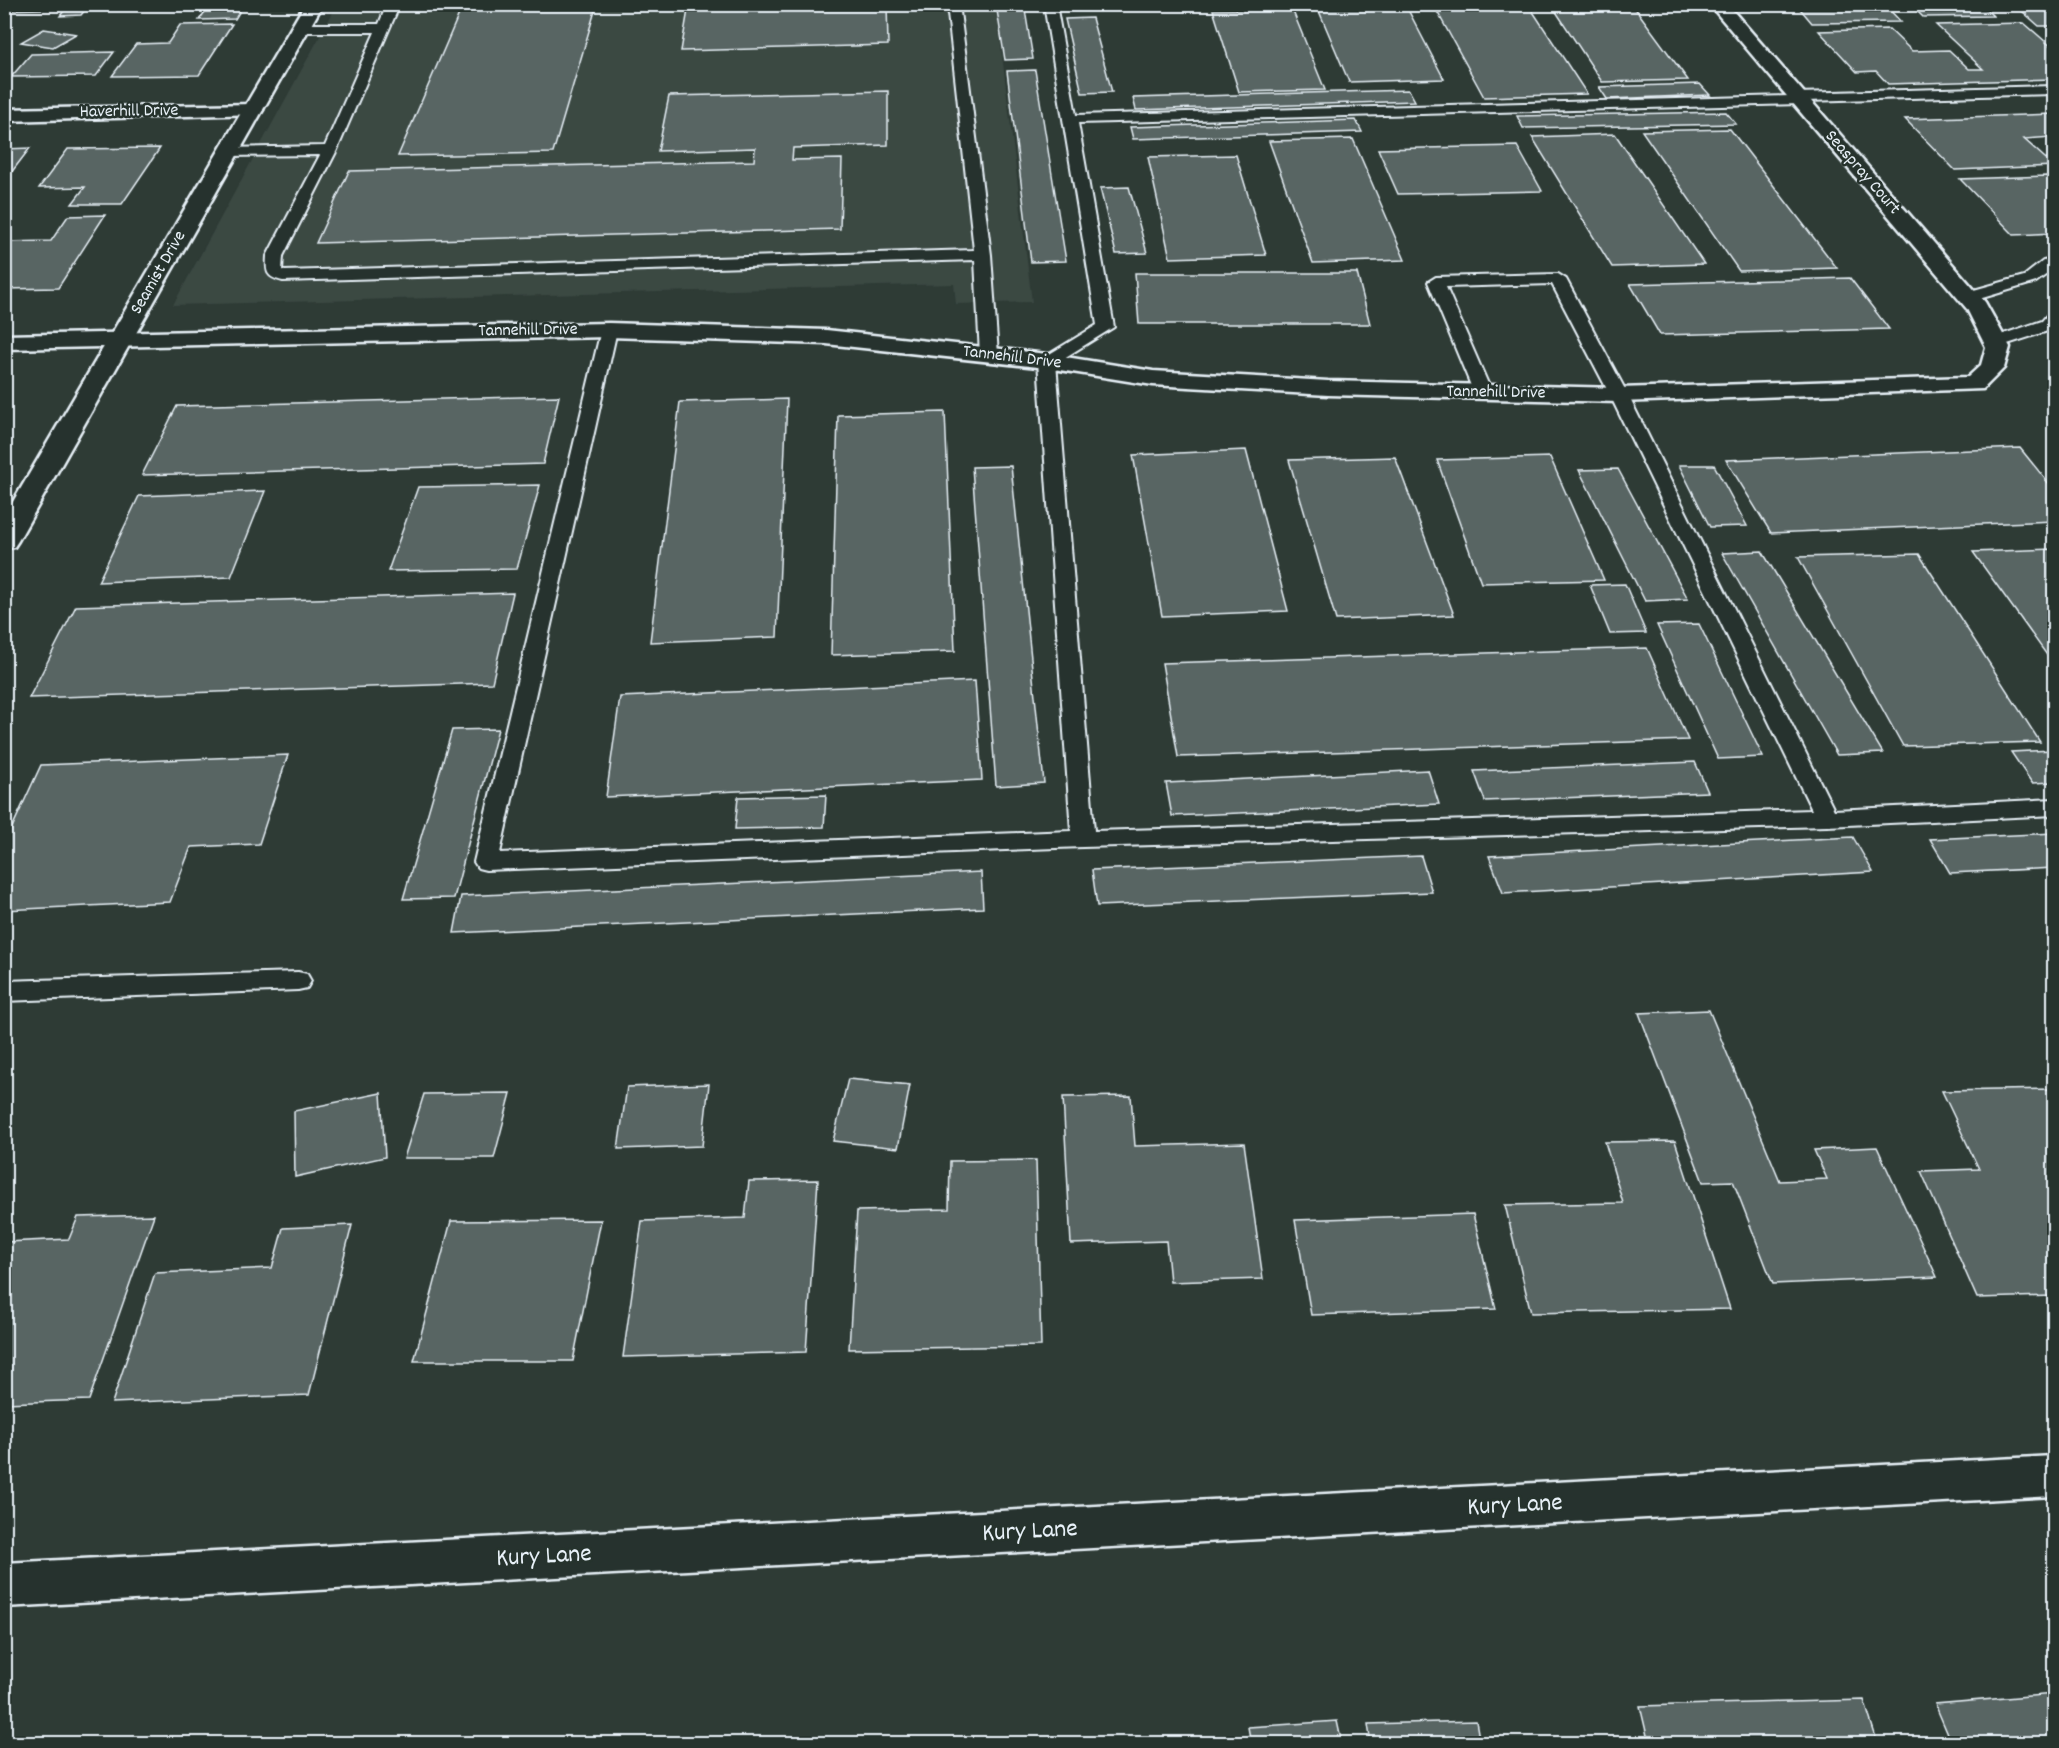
<svg xmlns="http://www.w3.org/2000/svg" width="2059" height="1748" viewBox="0 0 2059 1748" font-family="Dekko,sans-serif">
<rect width="100%" height="100%" fill="#2e3b35"/>
<filter id="ink" filterUnits="userSpaceOnUse"><feTurbulence type="fractalNoise" baseFrequency=".0167" numOctaves="2"/><feDisplacementMap in="SourceGraphic" scale="12" xChannelSelector="R" yChannelSelector="G"/><feConvolveMatrix kernelMatrix="1 2 1 2 8 2 1 2 1" color-interpolation-filters="sRGB"/></filter>
<g filter="url(#ink)">
<!-- built -->
<path fill="#3b4843" d="M337 5H996L1032 302 956 304 954 284 173 305Z"/>
<!-- building -->
<g fill="#596563" stroke="#e8f1f8" stroke-width="1.5">
<path d="M4 4H46L42 9 4 10Z"/>
<path d="M69 4H90L81 15 60 16Z"/>
<path d="M162 4H244L235 19 199 20 210 5Z"/>
<path d="M431 4H597L553 153 398 156 462 7 429 8Z"/>
<path d="M689 4H887L888 45 681 51Z"/>
<path d="M996 4H1024L1033 59 1005 60Z"/>
<path d="M1106 4H1242L1107 8Z"/>
<path d="M1316 4H1405L1444 79 1349 82Z"/>
<path d="M1433 4H1528L1587 94 1484 97Z"/>
<path d="M1551 4H1632L1688 80 1602 82Z"/>
<path d="M1796 4H1884L1901 22 1812 23Z"/>
<path d="M1910 4H1981L1993 16 1923 17Z"/>
<path d="M2014 4H2054V26H2039Z"/>
<path d="M1292 9 1325 90 1239 92 1213 10Z"/>
<path d="M1092 18 1112 92 1082 93 1065 19Z"/>
<path d="M2024 23 2054 49V79L1888 84 1876 71 1857 72 1819 31 1889 29 1912 51 1949 50 1969 69H1983L1936 25Z"/>
<path d="M232 24 199 75 112 76 136 44 168 43 180 25Z"/>
<path d="M44 29 76 34 53 47 21 42Z"/>
<path d="M114 52 96 76 11 77 31 54Z"/>
<path d="M1035 70 1066 261 1031 262 1007 71Z"/>
<path d="M1700 84 1710 95 1607 99 1599 87Z"/>
<path d="M1409 90 1415 101 1136 110 1133 98Z"/>
<path d="M888 91V145L793 148 792 160 842 159 840 229 316 243 349 171 754 161 755 148 658 151 669 96Z"/>
<path d="M1726 112 1736 124 1523 128 1517 116Z"/>
<path d="M2054 114V140L2052 137 2024 139 2054 166 1955 170 1905 119Z"/>
<path d="M1356 120 1362 132 1133 139 1130 127Z"/>
<path d="M1730 129 1837 268 1739 271 1642 131Z"/>
<path d="M1615 134 1704 264 1612 267 1532 137Z"/>
<path d="M1353 139 1405 260 1313 263 1269 141Z"/>
<path d="M1517 146 1542 191 1398 194 1378 149Z"/>
<path d="M30 148 4 182V149Z"/>
<path d="M160 148 122 204H72L85 187 39 188 68 149Z"/>
<path d="M1236 155 1266 255 1170 258 1148 157Z"/>
<path d="M2047 176 2054 184V233L2014 235 1960 179Z"/>
<path d="M1129 187 1147 253 1116 254 1100 188Z"/>
<path d="M105 215 58 288 4 289V242L51 241 68 216Z"/>
<path d="M1135 273H1357L1370 324H1139Z"/>
<path d="M1850 278 1889 329 1660 335 1630 284Z"/>
<path d="M559 396 543 464 142 475 177 406Z"/>
<path d="M787 399 777 637 650 642 680 402Z"/>
<path d="M945 412 955 651 831 655 838 415Z"/>
<path d="M2020 448 2054 490V521L1771 533 1726 460Z"/>
<path d="M1246 450 1288 611 1162 616 1133 455Z"/>
<path d="M1395 457 1454 615 1336 620 1289 460Z"/>
<path d="M1550 457 1604 580 1481 583 1437 460Z"/>
<path d="M1679 465H1714L1747 526 1710 527Z"/>
<path d="M1011 466 1044 783 996 786 972 467Z"/>
<path d="M1618 469 1688 599 1645 601 1579 470Z"/>
<path d="M540 485 517 569 388 571 418 487Z"/>
<path d="M265 491 231 577 98 582 139 496Z"/>
<path d="M2054 549V665L1973 552Z"/>
<path d="M1762 551 1883 753 1837 755 1722 553Z"/>
<path d="M1919 554 2040 742 1903 746 1798 557Z"/>
<path d="M1625 584 1646 633 1610 634 1590 585Z"/>
<path d="M513 593 492 683 29 698 76 606Z"/>
<path d="M1699 624 1763 757 1718 759 1657 625Z"/>
<path d="M1647 648 1688 740 1178 757 1162 663Z"/>
<path d="M975 681 982 780 606 797 620 697Z"/>
<path d="M498 729 454 898 403 899 452 730Z"/>
<path d="M2054 750V782L2032 783 2011 752Z"/>
<path d="M288 755 259 844 191 847 170 902 4 910V845L41 765Z"/>
<path d="M1695 762 1708 792 1485 801 1474 771Z"/>
<path d="M1428 770 1439 804 1172 816 1166 783Z"/>
<path d="M826 795 824 827 735 829 738 797Z"/>
<path d="M2054 833V868L1950 873 1930 839Z"/>
<path d="M1853 837 1873 872 1503 893 1489 856Z"/>
<path d="M1421 856 1432 892 1097 906 1092 870Z"/>
<path d="M981 872 983 908 454 933 461 896Z"/>
<path d="M1709 1010 1780 1181 1827 1179 1814 1150 1877 1147 1937 1277 1773 1284 1733 1181 1703 1182 1639 1013Z"/>
<path d="M848 1079 910 1085 898 1148 833 1141Z"/>
<path d="M709 1084 702 1146 618 1149 627 1087Z"/>
<path d="M2054 1089V1296L1977 1298 1921 1171 1979 1169 1942 1091Z"/>
<path d="M381 1093 385 1157 295 1177 294 1111Z"/>
<path d="M511 1093 494 1158H404L424 1094Z"/>
<path d="M1131 1096 1135 1146 1244 1143 1263 1279 1170 1282 1166 1241 1071 1244 1063 1097Z"/>
<path d="M1675 1141 1730 1309 1531 1313 1505 1205 1623 1203 1605 1142Z"/>
<path d="M1036 1160 1041 1346 849 1349 857 1211 949 1209 950 1161Z"/>
<path d="M818 1180 806 1352 623 1357 642 1221 745 1218 749 1181Z"/>
<path d="M1473 1214 1496 1309 1311 1315 1295 1220Z"/>
<path d="M154 1215 89 1400 4 1403 6 1242 69 1239 78 1217Z"/>
<path d="M601 1220 573 1361H414L451 1221Z"/>
<path d="M352 1225 309 1395 112 1403 155 1273 272 1268 283 1228Z"/>
<path d="M2054 1694V1744H1952L1935 1704Z"/>
<path d="M1864 1700 1878 1744H1649L1640 1706Z"/>
<path d="M1337 1721 1342 1744H1251L1248 1727Z"/>
<path d="M1476 1721 1480 1744H1371L1368 1724Z"/>
<path d="M1053 1738V1744H925V1743Z"/>
</g>
<g fill="none" stroke-linecap="round" stroke-linejoin="round">
<defs>
<g id="lane">
<path d="M387 4H400L337 150 283 256 282 270 285 271 974 250 947 4H959L991 255 998 355 989 360 980 355 975 260 283 281C266 277 266 272 267 256L320 155 228 156 221 152 228 148 325 146 375 32H300L293 28 300 24H379Z"/>
<path d="M1044 4H1056L1076 115 1791 96 1797 93 2054 86V94L1806 101 1800 104 1078 123 1114 327 1056 363 1094 831 1812 810 1610 395 1552 284 1446 287 1492 393 1483 398 1474 393 1428 282 1436 277 1558 274 1566 279 1628 395 1834 810 2054 799V815L1827 826 1083 847 486 870 478 868 474 862 601 330 609 325 617 330 500 853 1071 831 1038 361 1097 325Z"/>
<path d="M2054 259V269L2036 282 1969 302 1961 297 1963 293 2024 276 2043 261Z"/>
<path d="M2054 313V329L1995 348 1986 343 1989 339 2042 321 2048 314Z"/>
<path d="M298 972 307 974 311 981 307 988 298 990 4 1001V981Z"/>
</g>
<g id="street">
<path d="M1709 4H1727L1985 302 2010 347 2004 368 1983 389 1619 402 1328 395 1153 385 1047 368 826 344 609 337 4 349V335L609 323 826 330 1047 354 1153 371 1328 381 1619 388 1968 377 1981 365 1986 347 1967 309Z"/>
<path d="M253 104 260 106 263 110 260 114 4 121V109Z"/>
<path d="M2054 1456V1496L4 1607V1563Z"/>
</g>
<path id="secondary" d="M305 4H323L18 541 14 547 4 549V517Z"/>
</defs>
<!-- lane casing -->
<use href="#lane" stroke="#e8f1f8" stroke-width="4"/>
<!-- street casing -->
<use href="#street" stroke="#e8f1f8" stroke-width="5"/>
<!-- secondary casing -->
<use href="#secondary" stroke="#e8f1f8" stroke-width="5"/>
<!-- lane -->
<use href="#lane" fill="#26332d" fill-rule="evenodd"/>
<!-- street -->
<use href="#street" fill="#26332d" fill-rule="evenodd"/>
<!-- secondary -->
<use href="#secondary" fill="#26332d" fill-rule="evenodd"/>
</g>
</g>
<g text-anchor="middle" dominant-baseline="central" stroke-width="5" stroke-linejoin="round" paint-order="stroke">
<!-- far-street labels -->
<g font-size="18" fill="#e8f1f8" stroke="#26332d">
<text transform="translate(129 112) rotate(-1)">Haverhill Drive</text>
<text transform="translate(1862 173) rotate(49)">Seaspray Court</text>
<text transform="translate(159 273) rotate(-60)">Seamist Drive</text>
<text transform="translate(528 331) rotate(-1)">Tannehill Drive</text>
<text transform="translate(1012 358) rotate(7)">Tannehill Drive</text>
<text transform="translate(1496 393) rotate(1)">Tannehill Drive</text>
</g>
<!-- near-street labels -->
<g font-size="26" fill="#e8f1f8" stroke="#26332d">
<text transform="translate(1515 1506) rotate(-3)">Kury Lane</text>
<text transform="translate(1030 1532) rotate(-3)">Kury Lane</text>
<text transform="translate(544 1557) rotate(-3)">Kury Lane</text>
</g>
</g>
<!-- margin -->
<rect width="2059" height="1748" fill="none" stroke="#26332d" stroke-width="24"/>
<rect x="12" y="12" width="2035" height="1724" fill="none" stroke="#e8f1f8" stroke-width="2" filter="url(#ink)"/>
</svg>
